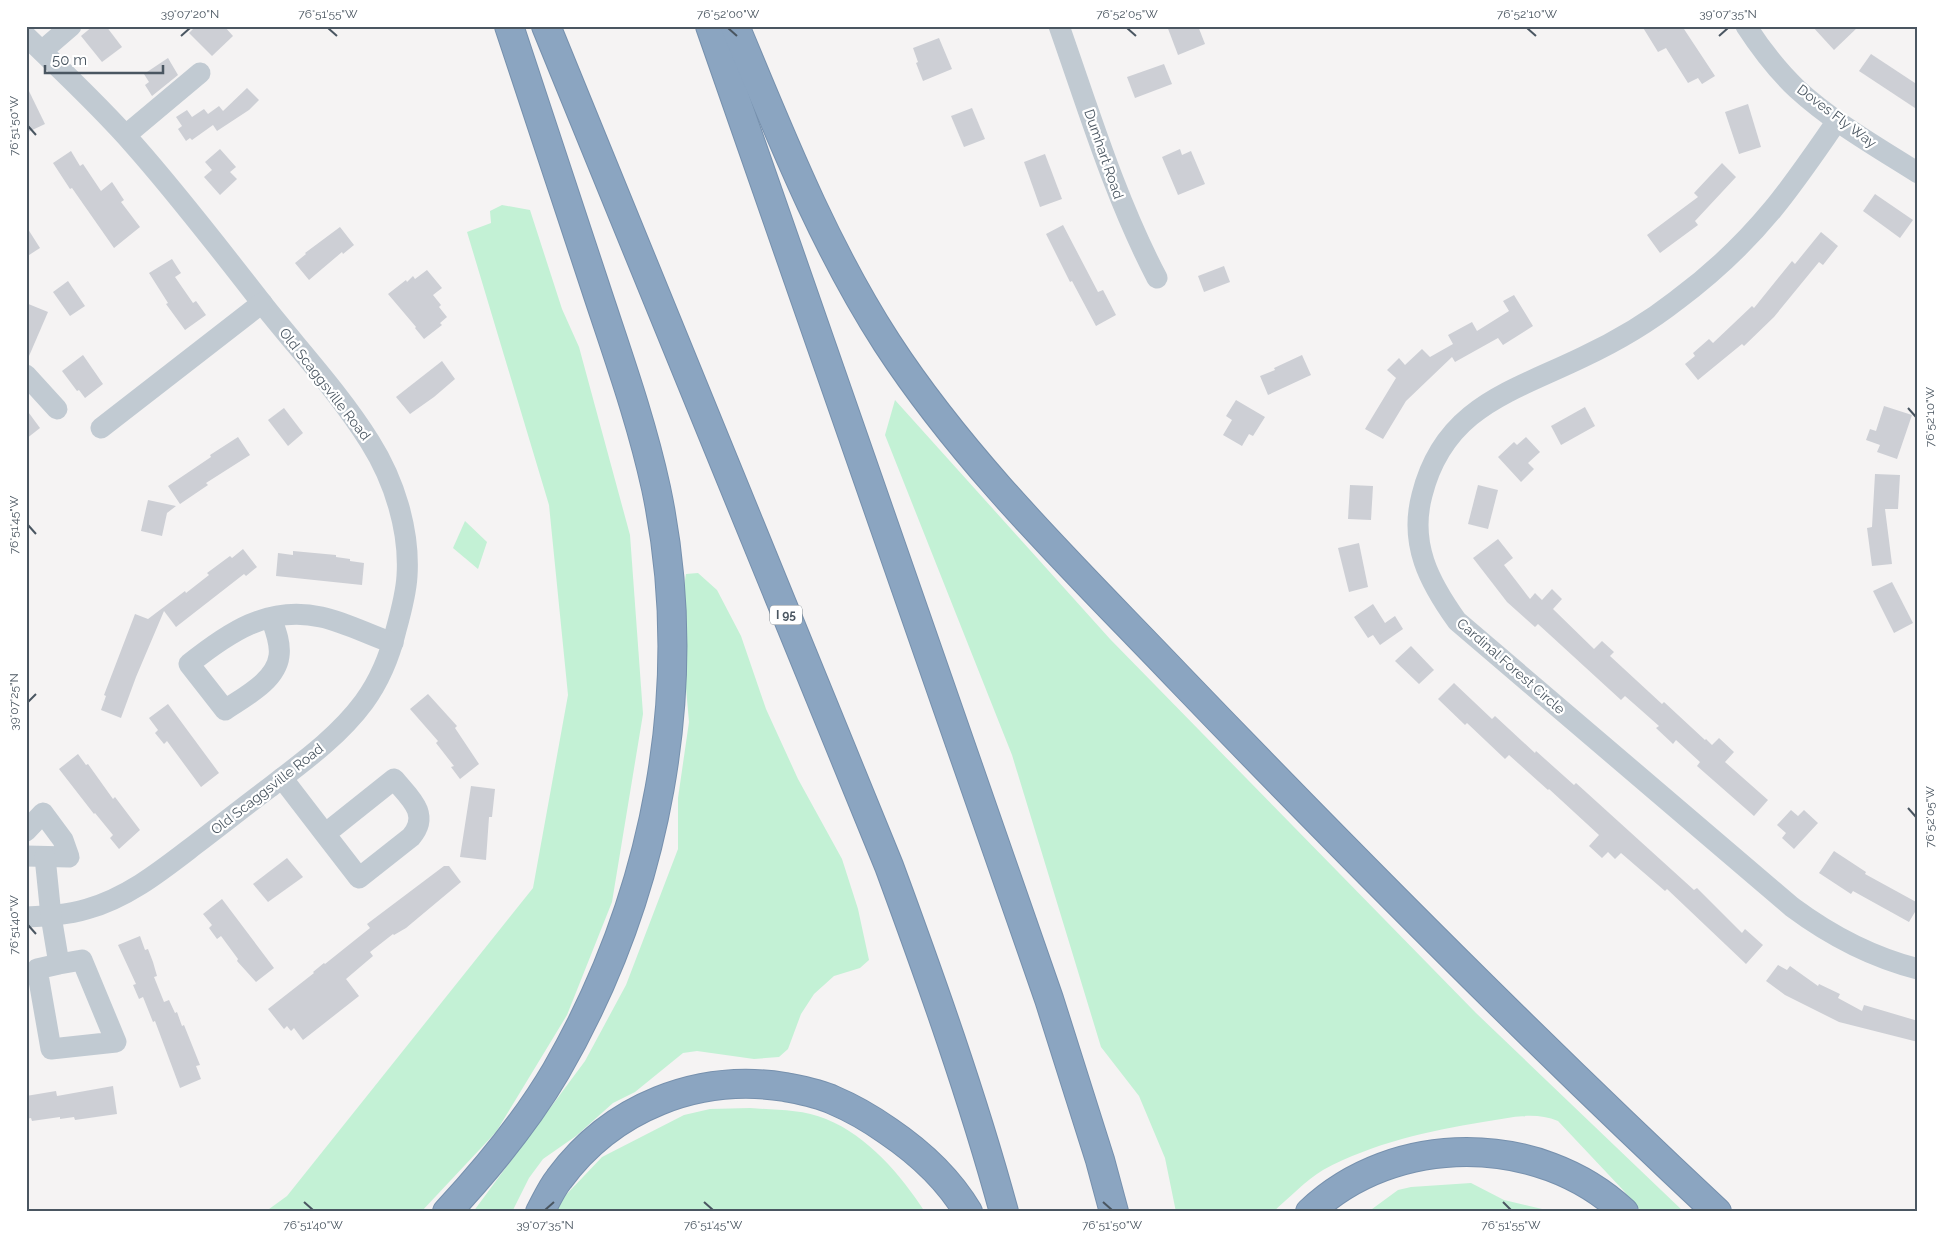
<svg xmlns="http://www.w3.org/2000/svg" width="1944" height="1238" viewBox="0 0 1944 1238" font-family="Raleway,sans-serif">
<rect width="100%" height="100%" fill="#f5f3f3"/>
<!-- green -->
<g fill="#c3f1d5">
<path d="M502 205 530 210 562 309 579 347 630 535 643 714 612 902 567 1015 496 1132 421 1212H265L287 1196 533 888 568 695 549 505 467 232 491 223 490 211Z"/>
<path d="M895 400 1110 639 1476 1013 1684 1212H1642L1623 1190 1558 1121C1534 1111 1508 1118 1483 1122 1428 1131 1373 1143 1323 1170 1306 1180 1288 1199 1273 1212H1176L1165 1158 1139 1096 1101 1047 1012 755 885 435Z"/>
<path d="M465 521 487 542 478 569 453 548Z"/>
<path d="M698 573 717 590 741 636 766 709 798 779 842 859 858 909 869 960 860 968 834 976 814 994 801 1014 788 1049 779 1057 754 1059 697 1051 683 1053 635 1092 613 1103 576 1136 543 1159 529 1178 512 1212H473L585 1061 626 985 678 849V798L689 722 683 654 684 586 686 574Z"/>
<path d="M750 1108C775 1110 802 1109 826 1119 868 1136 901 1175 925 1212H556L564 1197 602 1157 684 1115 710 1109Z"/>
<path d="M1471 1183 1504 1200 1555 1212H1368L1398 1190 1411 1187Z"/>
</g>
<!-- building -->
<g fill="#cdcfd5">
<path d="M93 26H106L122 47 102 62 81 36Z"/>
<path d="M196 26H224L233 36 212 56 189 33Z"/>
<path d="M1167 26H1198L1205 44 1178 55Z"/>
<path d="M1642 26H1682L1715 76 1702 84 1698 78 1688 83 1666 48 1658 52Z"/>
<path d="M1812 26H1859L1834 50Z"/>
<path d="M939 38 952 69 923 81 916 63 918 62 913 48Z"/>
<path d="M1871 54 1918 85V110L1859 71Z"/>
<path d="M168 58 178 75 152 96 145 85 149 82 144 74Z"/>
<path d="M1164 64 1172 84 1135 98 1127 77Z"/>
<path d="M26 85 45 124 26 133Z"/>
<path d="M247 88 259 100 249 110 217 131 213 125 192 140 190 138 186 141 178 129 182 126 176 117 187 110 192 117 204 109 208 114 219 106 223 111Z"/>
<path d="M1748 104 1761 147 1739 154 1725 112Z"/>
<path d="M972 108 985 139 964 147 951 116Z"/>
<path d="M220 149 236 167 230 172 237 179 220 195 204 177 212 170 205 162Z"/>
<path d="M1180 149 1182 155 1191 151 1205 184 1178 195 1162 157Z"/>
<path d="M71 151 80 166 83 164 101 191 112 182 124 200 121 202 140 227 114 248 72 188 70 189 53 163Z"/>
<path d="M1045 154 1062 199 1040 207 1024 162Z"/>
<path d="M1722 163 1736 177 1695 221 1698 225 1660 253 1647 235 1698 197 1694 193Z"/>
<path d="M1875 194 1913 220 1900 238 1863 211Z"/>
<path d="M1063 225 1098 292 1103 290 1116 315 1096 326 1072 281 1070 282 1046 234Z"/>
<path d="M26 226 40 248 26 257Z"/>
<path d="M340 227 354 245 343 254 342 252 309 280 295 263 306 254 305 253Z"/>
<path d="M1821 232 1838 246 1823 265 1819 262 1774 317 1744 346 1742 344 1698 380 1685 364 1695 356 1693 353 1709 339 1713 343 1752 306 1754 308 1792 261 1795 264Z"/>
<path d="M172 259 181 273 175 277 193 303 196 301 206 315 185 330 166 304 168 303 149 273Z"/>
<path d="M1224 266 1230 282 1204 292 1198 276Z"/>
<path d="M427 270 442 288 433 295 441 305 439 307 447 317 440 323 442 325 424 339 415 328 416 327 388 294 406 280 407 282 413 276 415 279Z"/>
<path d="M68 281 85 306 70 316 53 292Z"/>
<path d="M1514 295 1533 326 1503 345 1498 338 1455 362 1452 357 1406 401 1383 439 1365 429 1396 378 1387 370 1399 358 1405 365 1422 349 1430 357 1453 344 1448 335 1472 322 1477 331 1509 311 1503 301Z"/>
<path d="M26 303 48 312 26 363Z"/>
<path d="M83 355 103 384 85 398 79 390 77 391 62 371Z"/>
<path d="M1302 355 1311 375 1268 395 1260 376 1275 370 1274 368Z"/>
<path d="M442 361 455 379 434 397 410 414 396 397Z"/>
<path d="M1236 400 1265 417 1253 436 1249 434 1242 446 1223 435 1232 420 1226 416Z"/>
<path d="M1884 406 1912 415 1897 459 1877 452 1880 445 1866 440 1870 429 1876 431Z"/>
<path d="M1585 407 1595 426 1561 445 1551 426Z"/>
<path d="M284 408 303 433 288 446 268 420Z"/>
<path d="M26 409 40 428 26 439Z"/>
<path d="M238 437 250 455 206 483 208 485 180 504 168 486 211 457 210 455Z"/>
<path d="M1526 437 1540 452 1528 463 1534 469 1521 482 1498 457 1514 442 1517 445Z"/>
<path d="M1875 474 1900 475 1898 509H1885L1892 564 1872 566 1867 528 1872 527Z"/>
<path d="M1350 485 1373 486 1371 520 1348 519Z"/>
<path d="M1478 485 1498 490 1488 529 1468 524Z"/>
<path d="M148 500 176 506 167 513 162 536 141 531Z"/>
<path d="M1498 539 1513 558 1504 565 1530 599 1535 593 1542 600 1552 589 1562 599 1553 609 1594 649 1602 641 1614 652 1610 656 1662 704 1664 702 1705 740 1706 739 1712 745 1719 738 1734 752 1725 762 1768 800 1754 816 1697 766 1700 762 1676 740 1673 744 1656 728 1659 726 1633 703 1625 696 1621 700 1538 624 1535 627 1507 602 1473 558Z"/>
<path d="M1359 543 1368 587 1349 592 1338 548Z"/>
<path d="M243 549 257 567 246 576 244 574 176 627 164 611 136 677 121 718 101 710 106 696 104 695 135 614 148 619 185 591 186 593 209 575 207 573 230 556 232 558Z"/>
<path d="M293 551 336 555V557L350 559V561L364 563 362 585 276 576 278 553 293 555Z"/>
<path d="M1892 582 1913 623 1894 633 1873 591Z"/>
<path d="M1373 604 1385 623 1395 616 1403 629 1380 645 1373 635 1368 638 1354 617Z"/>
<path d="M1411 646 1434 670 1419 684 1395 661Z"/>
<path d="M1454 683 1492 719 1495 716 1535 753 1536 751 1574 785 1576 783 1694 890 1697 888 1742 933 1745 929 1763 945 1746 964 1667 889 1665 891 1621 853 1615 859 1608 852 1602 858 1589 846 1599 835 1549 789 1548 790 1509 755 1505 759 1467 723 1465 725 1438 699Z"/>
<path d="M428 694 457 726 455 728 479 764 460 779 451 767 454 766 436 743 438 741 410 709Z"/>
<path d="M168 704 219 773 201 787 167 741 164 744 155 733 158 730 149 718Z"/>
<path d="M78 754 86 765 88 764 113 799 115 797 140 830 119 849 110 838 113 835 95 813 94 814 59 769Z"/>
<path d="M471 786 495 789 492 817H489L486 860 460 857Z"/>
<path d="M1791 810 1798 816 1804 810 1818 823 1794 849 1782 838 1786 833 1777 825Z"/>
<path d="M1834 851 1866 872 1865 874 1918 903V907L1909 922 1853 891 1851 894 1819 873Z"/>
<path d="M287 858 303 877 268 902 253 884Z"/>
<path d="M444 866H449L461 882 406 928 394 935 393 934 370 952 373 956 346 979 359 996 303 1040 294 1028 291 1031 287 1026 284 1029 268 1009 314 973 313 972 324 963 325 964 370 928 367 924Z"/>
<path d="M222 899 274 968 256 982 237 961 238 959 221 936 217 939 209 928 212 925 203 914Z"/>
<path d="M140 936 145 950 148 949 153 962 157 976 154 977 164 1002 169 1000 175 1013 177 1012 182 1026 184 1025 200 1065 196 1066 201 1079 180 1088 155 1021 153 1022 143 997 139 999 133 985 136 984 118 945Z"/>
<path d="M1778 965 1787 970 1790 966 1818 986 1819 984 1840 994 1838 998 1862 1011 1864 1005 1918 1021V1042L1839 1022 1785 995 1766 981Z"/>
<path d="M113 1086 117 1114 75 1120 74 1117 60 1119V1117L32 1121 31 1118 26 1119V1096L56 1091 57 1096Z"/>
</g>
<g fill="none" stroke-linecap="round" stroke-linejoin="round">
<defs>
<g id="highway">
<path d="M546 26 889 866C931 980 972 1095 1004 1212"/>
<path d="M710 26 1049 999 1100 1160 1114 1212"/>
<path d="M735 26C780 134 823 244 887 343 967 466 1078 572 1179 678 1354 860 1532 1039 1717 1212"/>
<path d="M447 1212C487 1169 526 1122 556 1071 657 896 698 687 656 488 641 419 617 353 595 286 567 200 538 113 509 26"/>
<path d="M540 1212C546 1201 551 1189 559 1179 612 1107 698 1073 785 1087 800 1090 818 1093 833 1100 852 1108 871 1119 888 1131 919 1152 949 1180 968 1212"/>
<path d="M1310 1212C1394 1132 1539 1132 1624 1212"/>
</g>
</defs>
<!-- highway casing -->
<use href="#highway" stroke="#7690ad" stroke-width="30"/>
<!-- minor -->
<g stroke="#c1cad2" stroke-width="21">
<path d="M1059 26C1089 111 1115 198 1157 278"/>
<path d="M1746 26C1761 49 1777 70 1797 89 1833 122 1877 147 1918 173"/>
<path d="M26 36C63 72 100 106 134 145 180 197 222 252 265 307 300 351 340 394 370 442 394 480 410 530 407 576 406 594 401 612 396 630 390 655 380 680 364 702 339 736 303 762 269 788 245 806 221 825 196 844 162 870 129 897 87 909 67 915 46 916 26 917"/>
<path d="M42 51 71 26"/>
<path d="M1837 121C1816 151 1796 181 1773 209 1745 243 1712 274 1677 300 1649 322 1615 342 1583 357 1511 392 1444 407 1422 495 1409 544 1429 582 1457 621L1792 907C1831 936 1871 957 1918 969"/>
<path d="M126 135 200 73"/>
<path d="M26 375 57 409"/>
<path d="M101 428 262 303"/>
<path d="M271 618C275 629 281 643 279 656 276 681 244 697 225 710L189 664C228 633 268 605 321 617 345 622 369 635 393 643"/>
<path d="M282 778 325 834 394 779C409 797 431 814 411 837L359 878 325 834"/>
<path d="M26 831 43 813 63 840 69 857 26 856"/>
<path d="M45 857 51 916 59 964 37 969 51 1049 116 1042 82 960 59 964"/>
</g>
<!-- highway -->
<use href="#highway" stroke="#8ba5c1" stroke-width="28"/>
</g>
<!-- ticks -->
<path fill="none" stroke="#4a5661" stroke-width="2" d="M328 28 337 36M728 28 737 36M1127 28 1136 36M1527 28 1536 36M181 36 190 28M1719 36 1728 28M28 126 36 135M1908 408 1916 417M28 525 36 534M28 702 36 694M1908 808 1916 817M28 925 36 934M304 1202 313 1210M704 1202 713 1210M1103 1202 1112 1210M1503 1202 1511 1210M545 1210 554 1202"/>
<g text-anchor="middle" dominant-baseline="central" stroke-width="4.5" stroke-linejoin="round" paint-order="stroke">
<!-- shield labels -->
<rect fill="#fff" stroke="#808990" stroke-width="1" x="770" y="605.5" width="32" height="19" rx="4"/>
<g font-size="12" font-weight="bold" fill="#4a5661">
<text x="786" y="615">I 95</text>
</g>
<!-- street labels -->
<g font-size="14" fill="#4a5661" stroke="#fff">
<text transform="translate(1837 116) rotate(37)">Doves Fly Way</text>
<text transform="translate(1104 154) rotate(71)">Dumhart Road</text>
<text transform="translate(325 384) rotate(52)">Old Scaggsville Road</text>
<text transform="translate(1511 666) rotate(41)">Cardinal Forest Circle</text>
<text transform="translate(267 789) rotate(-38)">Old Scaggsville Road</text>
</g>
</g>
<!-- border -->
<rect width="1944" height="1238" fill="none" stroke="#ffffff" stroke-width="55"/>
<!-- scale -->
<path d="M45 65v8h118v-8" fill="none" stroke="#4a5661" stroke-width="2.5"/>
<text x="52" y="65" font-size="15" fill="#4a5661" stroke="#ffffff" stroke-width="4" paint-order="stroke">50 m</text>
<rect x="28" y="28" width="1888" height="1182" fill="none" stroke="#4a5661" stroke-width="2"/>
<g font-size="12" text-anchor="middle" fill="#4a5661">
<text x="190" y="18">39°07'20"N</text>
<text x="328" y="18">76°51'55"W</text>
<text x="728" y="18">76°52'00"W</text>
<text x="1127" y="18">76°52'05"W</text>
<text x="1527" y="18">76°52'10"W</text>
<text x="1728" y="18">39°07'35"N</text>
<text transform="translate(14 126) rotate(-90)" y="4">76°51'50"W</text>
<text transform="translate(1930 417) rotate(-90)" y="4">76°52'10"W</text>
<text transform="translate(14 525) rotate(-90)" y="4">76°51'45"W</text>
<text transform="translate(14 702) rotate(-90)" y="4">39°07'25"N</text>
<text transform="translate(1930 817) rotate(-90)" y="4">76°52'05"W</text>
<text transform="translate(14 925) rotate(-90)" y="4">76°51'40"W</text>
<text x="313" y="1229">76°51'40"W</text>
<text x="545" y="1229">39°07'35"N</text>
<text x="713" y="1229">76°51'45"W</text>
<text x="1112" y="1229">76°51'50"W</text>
<text x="1511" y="1229">76°51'55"W</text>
</g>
</svg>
